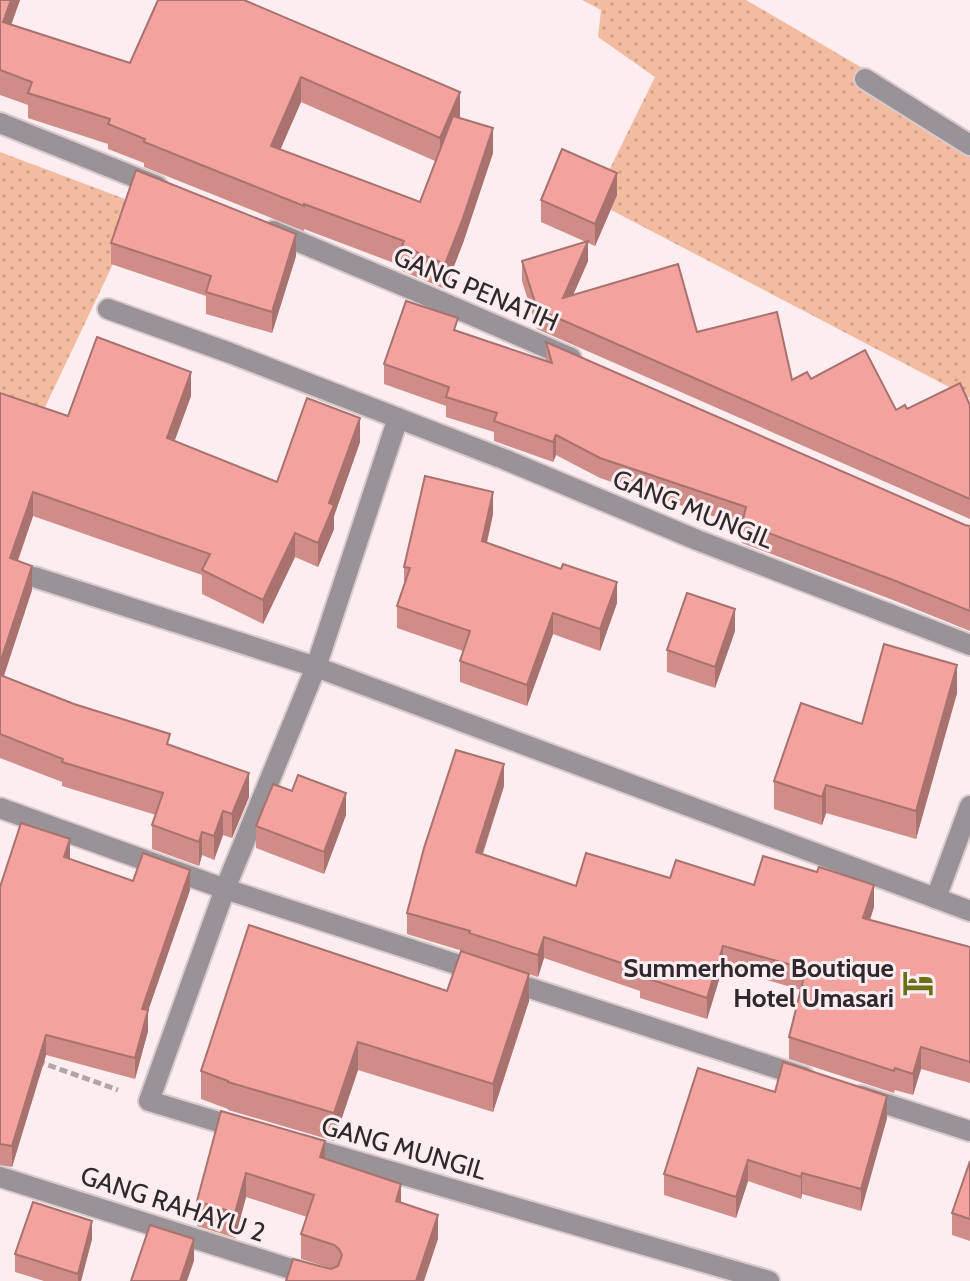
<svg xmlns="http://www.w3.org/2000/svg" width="970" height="1281" viewBox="0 0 970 1281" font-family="Cabin,sans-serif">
<defs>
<pattern id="grass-dots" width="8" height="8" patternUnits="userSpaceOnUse" patternTransform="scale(2)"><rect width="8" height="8" fill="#f3bca1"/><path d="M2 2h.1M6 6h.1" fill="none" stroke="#d1a28b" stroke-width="1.8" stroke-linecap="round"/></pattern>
</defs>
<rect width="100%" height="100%" fill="#fdedf0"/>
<!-- grass -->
<g fill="url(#grass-dots)">
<path d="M582 0H746L970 131V398L594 201 655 77 598 37 601 10Z"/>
<path d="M0 152 141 205 0 502Z"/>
</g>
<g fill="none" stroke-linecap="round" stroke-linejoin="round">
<defs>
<g id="minor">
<path d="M865 79 970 145"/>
<path d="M0 123 157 186"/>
<path d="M273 231 423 294 571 358"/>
<path d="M108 309 230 353 506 460 697 540 970 645"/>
<path d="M34 577 316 667 970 911"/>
<path d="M0 808 225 889 804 1077"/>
<path d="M936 898 970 806"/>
<path d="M861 1096 970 1131"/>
<path d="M242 1129 149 1101 225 889 316 667 398 418"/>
<path d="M300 1145 769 1281"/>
<path d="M0 1177 329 1281"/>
</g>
</defs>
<!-- minor casing -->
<use href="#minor" stroke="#d8cacd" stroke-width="24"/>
<!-- path -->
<path stroke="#b2a5a8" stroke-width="5" stroke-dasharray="8 4" stroke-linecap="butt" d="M37 1061 118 1090"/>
<!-- minor -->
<use href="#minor" stroke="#999296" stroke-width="20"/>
</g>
<!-- wall -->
<g fill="#d08c87" fill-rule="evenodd">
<path d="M0 0H20L11 25 130 63 158 0 460 118 493 153 463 243 445 289 402 271V266L304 229V231L144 167V163L108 149V144L28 118V105L0 95ZM301 102 435 161 420 202 280 150Z"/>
<path d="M617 195 595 246 588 243V261L573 295 697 332 792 380 811 379 896 410 907 409 970 405V519L537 329 522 281V261L586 242 541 222V200Z"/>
<path d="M111 243 296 256 272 333 206 314V296L111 264Z"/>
<path d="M458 331 546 361V342L965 525 970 526V631L893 600 742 543V526L600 478 556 455 553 462 494 441V432L446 417V406L384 384V364Z"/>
<path d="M0 393 68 416 191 396 174 441 277 482 360 442 334 516V529L318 567 295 557 263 624 202 594V575L33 516 18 561 32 590 4 676 170 745 249 797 232 838 223 835 214 860 202 855 199 866 152 849V825L156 815 62 786V782L0 758Z"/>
<path d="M493 514 487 543 617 603 600 651 553 634 527 706 460 682V661L463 651 397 628V606L404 585V567Z"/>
<path d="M735 631 715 688 667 672V650Z"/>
<path d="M957 693 916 839 826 813 822 825 774 809V781L862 724Z"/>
<path d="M504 786 483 854 576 886 670 878 754 885 874 907 870 920 970 947V1083L921 1069 913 1095 895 1090 894 1093 789 1059V1037L801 990 723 967 707 1019 640 998V991L544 958 538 977 529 974V1001L493 1112 358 1070 334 1141 228 1110V1109L201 1099V1071L447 991 469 953 407 934V913Z"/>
<path d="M346 815 324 874 256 848V826Z"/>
<path d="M70 859 133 881 190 890 148 1011V1031L135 1079 46 1055 12 1167 0 1165V887Z"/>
<path d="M775 1092 887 1118 861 1211 802 1194 801 1199 748 1181 736 1218 664 1195V1174Z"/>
<path d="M221 1111 325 1159 401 1202 438 1239 331 1269H333L301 1259V1234L307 1217 246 1197 235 1238 197 1226V1201Z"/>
<path d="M970 1161V1241L952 1235V1213Z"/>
<path d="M92 1239 81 1281H44L15 1272V1254Z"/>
</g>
<!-- shaded-wall -->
<g fill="#a9726e">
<path d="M11 0H20L3 47V22Z"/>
<path d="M301 77V102L271 171V146Z"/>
<path d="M460 92V117L440 163V138Z"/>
<path d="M493 128V153L463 243 445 289V264Z"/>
<path d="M617 173V195L595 246V224Z"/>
<path d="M296 234V256L272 333V312Z"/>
<path d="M588 241V261L563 318V298Z"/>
<path d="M191 372V396L167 462V438Z"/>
<path d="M360 418V442L334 516V529L318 567V543L329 503Z"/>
<path d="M556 435V455L553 462V442Z"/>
<path d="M33 492V516L10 582V558Z"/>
<path d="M493 492V514L482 563V541Z"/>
<path d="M295 533V557L263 624V600Z"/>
<path d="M32 566V590L0 687V663Z"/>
<path d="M617 582V603L600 651V629Z"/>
<path d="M735 609V631L715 688V667Z"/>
<path d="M553 613V634L527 706V685Z"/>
<path d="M957 665V693L916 839V811Z"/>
<path d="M504 764V786L476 873V852Z"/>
<path d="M249 773V797L232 838V814Z"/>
<path d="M826 785V813L822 825V797Z"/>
<path d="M346 793V815L324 874V852Z"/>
<path d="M223 811V835L214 860V836Z"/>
<path d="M202 832V855L199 866V842Z"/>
<path d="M70 839V860L64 857Z"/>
<path d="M190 870V890L148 1011V1031L135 1079V1058L142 1009Z"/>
<path d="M874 885V907L863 940V918Z"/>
<path d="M544 937V958L538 977V955Z"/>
<path d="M723 946V967L707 1019V998Z"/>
<path d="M529 974V1001L493 1112V1084Z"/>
<path d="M46 1035V1055L12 1167V1146Z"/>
<path d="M358 1042V1070L334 1141V1113Z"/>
<path d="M921 1047V1069L913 1095V1074Z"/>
<path d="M887 1096V1118L861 1211V1189Z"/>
<path d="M325 1141V1166L320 1157Z"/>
<path d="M748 1160V1181L736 1218V1197Z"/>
<path d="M246 1173V1197L235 1238V1213Z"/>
<path d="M802 1173V1194L801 1199V1177Z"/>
<path d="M401 1184V1208L396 1201Z"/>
<path d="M438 1215V1239L424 1281H416Z"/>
<path d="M92 1221V1239L81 1281H78V1274Z"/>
<path d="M194 1239V1261L187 1281H180Z"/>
</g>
<!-- building -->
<g fill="#f2a39d" stroke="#a9726e" stroke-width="2">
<path d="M0 0H11L3 22 130 63 158 0H244L460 92 440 138 301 77 271 146 420 202 453 116 493 128 463 218 445 264 402 246 404 241 304 204V206L144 142 145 139 108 124 110 119 28 93 32 82 0 70Z"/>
<path d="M562 149 617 173 595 224 541 200Z"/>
<path d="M136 170 296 234 272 312 206 292 211 276 111 243Z"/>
<path d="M588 241 563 298 678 264 697 332 777 312 792 380 807 372 811 379 865 350 896 410 905 405 907 409 960 383 970 405V499L537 309 522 261Z"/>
<path d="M406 301 458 318 454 330 552 363 546 342 965 525 970 526V611L893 580 742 523 746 507 600 458 556 435 553 442 494 421 497 413 446 397 449 387 384 364Z"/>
<path d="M97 337 191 372 167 438 277 482 307 398 360 418 329 503 334 505 318 543 295 533 263 600 202 570 210 554 33 492 10 558 32 566 0 663V393L68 416Z"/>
<path d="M425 476 493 492 482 541 561 569 563 564 617 582 600 629 553 613 527 685 460 661 470 631 397 606 410 568 404 567Z"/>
<path d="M687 593 735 609 715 667 667 650Z"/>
<path d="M884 644 957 665 916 811 826 785 822 797 774 781 801 703 862 724Z"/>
<path d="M0 675 74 704 170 734 167 744 249 773 232 814 223 811 214 836 202 832 199 842 152 825 163 793 62 762 63 759 0 734Z"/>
<path d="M456 750 504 764 476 852 576 886 586 853 670 878 676 860 754 885 763 856 817 872 819 867 874 885 863 918 970 947V1062L921 1047 913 1074 895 1068 894 1071 789 1037 806 969 723 946 707 998 640 976 642 970 544 937 538 955 469 933 470 931 407 913 424 848Z"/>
<path d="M298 775 346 793 324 852 256 826 273 784 292 791Z"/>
<path d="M21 823 70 839 64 857 133 881 143 853 190 870 142 1009 148 1010 135 1058 46 1035 12 1146 0 1144V887Z"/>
<path d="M249 925 447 991 461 951 529 974 493 1084 358 1042 334 1113 228 1082V1081L201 1071Z"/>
<path d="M783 1062 887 1096 861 1189 802 1173 801 1177 748 1160 736 1197 664 1174 698 1068 775 1092Z"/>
<path d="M221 1111 325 1141 320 1157 401 1184 396 1201 438 1215 416 1281H286L293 1259 331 1269 338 1266 342 1255 339 1249 334 1245 301 1234 314 1195 246 1173 235 1213 197 1201Z"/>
<path d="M970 1161V1219L952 1213Z"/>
<path d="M33 1202 92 1221 78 1274 15 1254Z"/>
<path d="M150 1225 194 1239 180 1281H131Z"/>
</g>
<!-- icons -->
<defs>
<symbol id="hotel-bare" viewBox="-9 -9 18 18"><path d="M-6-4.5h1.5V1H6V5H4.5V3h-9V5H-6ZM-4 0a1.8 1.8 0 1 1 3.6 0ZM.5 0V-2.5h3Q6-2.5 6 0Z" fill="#697119" stroke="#fdedf0" stroke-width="2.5" paint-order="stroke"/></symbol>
</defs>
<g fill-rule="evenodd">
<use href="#hotel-bare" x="896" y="961" width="44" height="44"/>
</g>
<g text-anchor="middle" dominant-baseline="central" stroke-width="6" stroke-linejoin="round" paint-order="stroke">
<!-- street labels -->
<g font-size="26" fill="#30292b" stroke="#fdedf0">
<text transform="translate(476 289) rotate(23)">GANG PENATIH</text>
<text transform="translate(693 509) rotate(22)">GANG MUNGIL</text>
<text transform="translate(404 1148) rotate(16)">GANG MUNGIL</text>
<text transform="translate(173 1204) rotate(18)">GANG RAHAYU 2</text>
</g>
<!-- poi labels -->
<g font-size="26" font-weight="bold" fill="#30292b" stroke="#fdedf0" text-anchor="end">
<text x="894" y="968">Summerhome Boutique<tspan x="894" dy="30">Hotel Umasari</tspan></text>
</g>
</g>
</svg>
